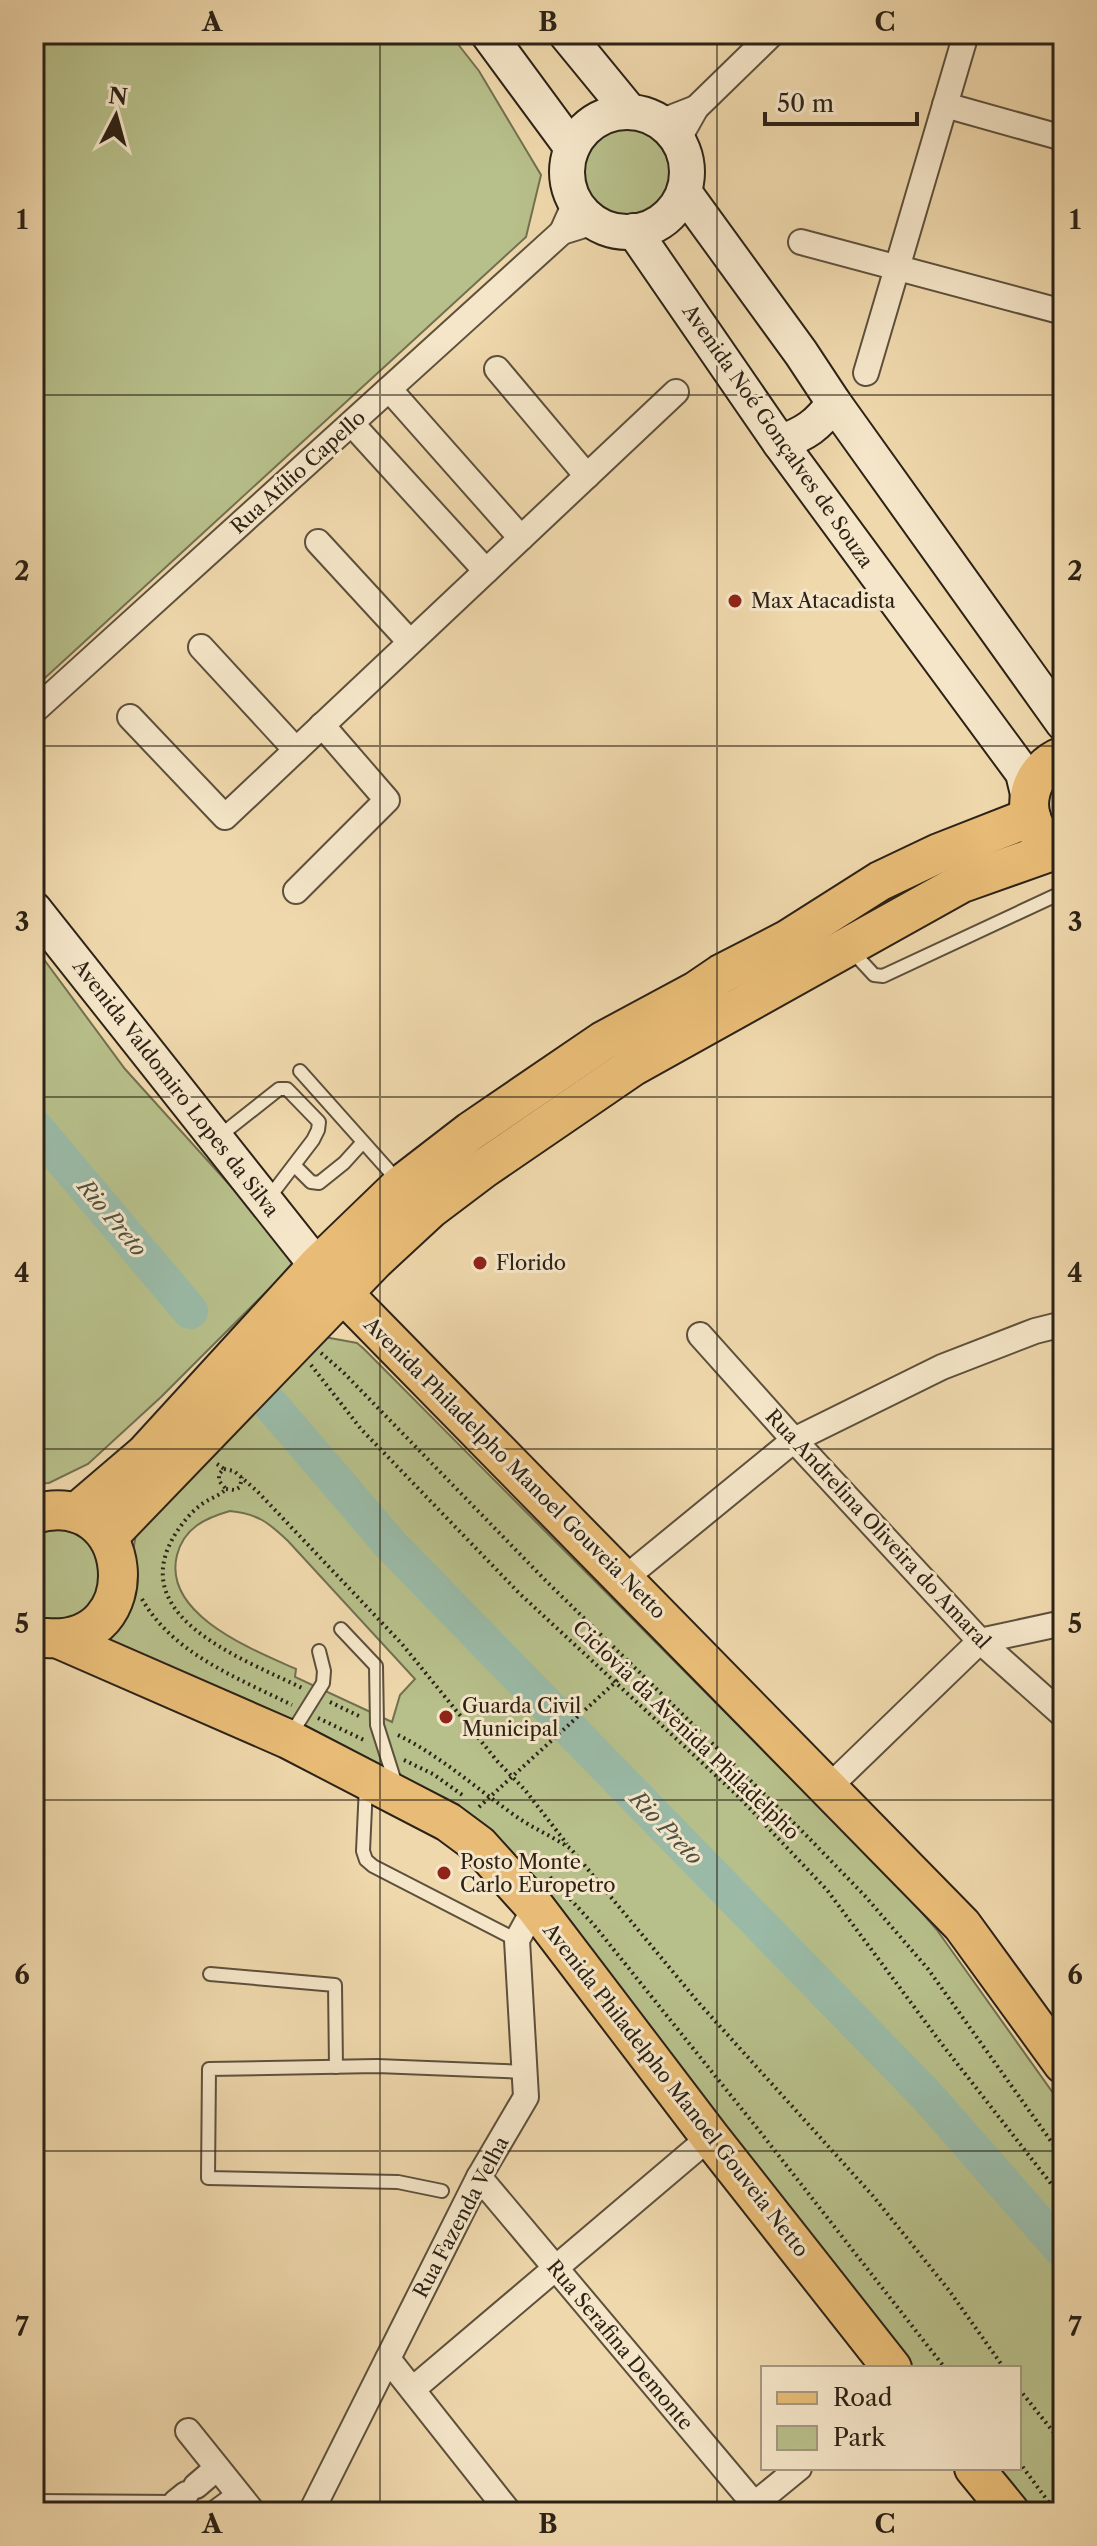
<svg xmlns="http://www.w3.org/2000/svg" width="1097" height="2546" viewBox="0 0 1097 2546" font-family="'Libre Caslon Text',serif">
<rect width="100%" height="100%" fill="#efd8ac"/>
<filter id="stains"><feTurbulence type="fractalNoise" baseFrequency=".0025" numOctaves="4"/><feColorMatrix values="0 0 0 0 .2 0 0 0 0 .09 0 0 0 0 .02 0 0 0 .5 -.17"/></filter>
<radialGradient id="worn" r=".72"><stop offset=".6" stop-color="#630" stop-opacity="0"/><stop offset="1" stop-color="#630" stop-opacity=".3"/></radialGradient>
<!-- green -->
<g fill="#b7bf8a" stroke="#727050" stroke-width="2" fill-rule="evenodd">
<path d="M34 34H450L479 71 541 175 526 237 34 688Z"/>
<circle cx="625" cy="174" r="45"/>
<path d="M34 946 125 1069 273 1233 293 1265 161 1397 88 1464 49 1483 34 1484Z"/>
<path d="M319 1336 357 1343 364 1349 904 1892 937 1930 1063 2107V2512H1026L991 2468H1019V2368H912L525 1881 103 1645C114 1633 128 1619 132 1603 139 1577 127 1557 139 1526ZM230 1511C258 1514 268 1522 288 1541L415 1679 400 1695 392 1722 295 1677 296 1669C254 1650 162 1615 177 1555 184 1528 205 1518 230 1511Z"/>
<path d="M74 1524 106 1554 92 1613 44 1624 34 1619V1531Z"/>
</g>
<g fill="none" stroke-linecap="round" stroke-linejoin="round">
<!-- river -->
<g stroke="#9abaa7" stroke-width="36">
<path d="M34 1126 190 1311"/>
<path d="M271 1405 390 1544 928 2097 1063 2251"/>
</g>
<defs>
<g id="lane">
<path d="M850 949 874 975 883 976 1063 892"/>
<path d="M300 1071 399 1182"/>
<path d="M217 1138 279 1089H287L319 1122 318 1130 313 1140 268 1199"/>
<path d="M295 1166 311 1182 319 1183 344 1163 363 1142"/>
<path d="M341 1629 376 1666 377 1725 396 1785"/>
<path d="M290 1736 323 1683 324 1671 319 1651"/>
<path d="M366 1786 363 1851 366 1860 373 1866 517 1940"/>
<path d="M210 1974 335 1985 336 2067"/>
<path d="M442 2191 398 2182 208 2178 209 2069 377 2066 526 2072"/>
<path d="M34 2501 176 2502 184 2512"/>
</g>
<g id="street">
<path d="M945 105 1063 138"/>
<path d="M660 122 696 108"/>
<path d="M678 140 696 108 772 34"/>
<path d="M562 232 575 203"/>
<path d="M801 242 1063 312"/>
<path d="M497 369 587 476"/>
<path d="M866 373 966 34"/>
<path d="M389 389 521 538"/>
<path d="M352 424 486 571"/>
<path d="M318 542 410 642"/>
<path d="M201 647 296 750"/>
<path d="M34 711 562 232 594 222"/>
<path d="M130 717 225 817 676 392"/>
<path d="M296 891 387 800 322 725"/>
<path d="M700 1335 794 1440 980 1641 1063 1715"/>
<path d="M624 1579 794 1440 942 1367 1035 1331 1063 1324"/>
<path d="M828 1788 980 1641 1063 1623"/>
<path d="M479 2177 761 2512"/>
<path d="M388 2359 509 2512"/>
<path d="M413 2389 710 2137"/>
<path d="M188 2431 253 2512"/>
<path d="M196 2486 217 2468"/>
<path d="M176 2502 186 2494"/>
<path d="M217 2512 239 2496"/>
<path d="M311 2512 479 2177 526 2097 517 1940 535 1907"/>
<path d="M745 2512 799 2468"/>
</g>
<g id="secondary">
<path d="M488 34 572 148"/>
<path d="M566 34 630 112"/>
<circle cx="627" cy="172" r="60"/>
<path d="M684 192 801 353 834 403 1063 723"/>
<path d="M634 231 780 443 1023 773 1029 798"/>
<path d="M780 443C806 433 817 426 834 403"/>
<path d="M34 909 317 1266"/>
</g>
<g id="primary">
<path d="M1044 839C1017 812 1029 769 1063 756"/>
<path d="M325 1275 962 1925 1063 2064"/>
<path d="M76 1513 145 1454 317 1266 401 1185 471 1131 603 1041 696 991 721 974 787 940 880 881 939 853 1031 817"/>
<path d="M34 1514C136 1484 151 1647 46 1638"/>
<path d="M108 1537 375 1260 430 1209 483 1169 632 1067 962 883 1058 849"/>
<path d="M59 1639 288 1739 448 1822 479 1845 535 1907 710 2137 892 2368"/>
<path d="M974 2468 1010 2512"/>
</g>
</defs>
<!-- lane casing -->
<use href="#lane" stroke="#5d503c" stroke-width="16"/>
<!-- street casing -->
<use href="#street" stroke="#5d503c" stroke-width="28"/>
<!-- secondary casing -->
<use href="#secondary" stroke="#2c2216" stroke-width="38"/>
<!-- primary casing -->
<use href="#primary" stroke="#2c2216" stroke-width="42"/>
<!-- path -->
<g stroke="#2c2216" stroke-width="4" stroke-dasharray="2 4" stroke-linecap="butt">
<path d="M321 1353 343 1372 547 1582 804 1833 865 1896 928 1969 1063 2158"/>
<path d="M311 1365 361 1429 520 1594 738 1796 827 1890 941 2043 1063 2199"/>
<path d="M217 1464 224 1469 219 1474V1481L226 1489C219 1496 213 1497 205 1502 197 1507 189 1515 183 1523 113 1614 242 1658 304 1689"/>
<path d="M224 1469 234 1471 257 1491 402 1644 498 1762 525 1790 567 1844"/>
<path d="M226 1489 235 1490 240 1487 242 1477"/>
<path d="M142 1599C173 1654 238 1678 292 1705"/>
<path d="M330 1702 361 1717"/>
<path d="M318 1718 364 1740"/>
<path d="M398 1735C442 1757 477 1789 517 1817 534 1829 554 1837 571 1849L698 2002 873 2196 948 2289 1004 2368"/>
<path d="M404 1760 433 1774 465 1797"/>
<path d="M479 1807 633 1666"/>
<path d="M550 1877 594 1925 761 2133 945 2368"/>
<path d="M1019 2389 1063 2444"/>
<path d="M1019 2462 1056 2512"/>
</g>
<!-- lane -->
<use href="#lane" stroke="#f5e6c9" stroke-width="12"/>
<!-- street -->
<use href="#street" stroke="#f5e6c9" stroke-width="24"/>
<!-- secondary -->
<use href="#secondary" stroke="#f5e6c9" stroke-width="34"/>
<!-- primary -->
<use href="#primary" stroke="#e8bc76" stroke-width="38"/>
</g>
<!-- grid -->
<path fill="none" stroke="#2c2216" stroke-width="2" stroke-opacity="0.55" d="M380 34V2512M717 34V2512M34 395H1063M34 746H1063M34 1097H1063M34 1449H1063M34 1800H1063M34 2151H1063"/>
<!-- markers -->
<g fill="#8f2418" stroke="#f5e6c9" stroke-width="3">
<circle cx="735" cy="601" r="8"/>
<circle cx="480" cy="1263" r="8"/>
<circle cx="446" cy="1717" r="8"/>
<circle cx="444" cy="1873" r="8"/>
</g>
<g text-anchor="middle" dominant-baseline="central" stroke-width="6" stroke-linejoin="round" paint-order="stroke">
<!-- street labels -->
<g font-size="20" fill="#2c2216" stroke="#f5e6c9">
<text transform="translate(778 436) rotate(55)">Avenida Noé Gonçalves de Souza</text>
<text transform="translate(298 472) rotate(-42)">Rua Atílio Capello</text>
<text transform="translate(176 1088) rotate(52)">Avenida Valdomiro Lopes da Silva</text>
<text transform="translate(515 1468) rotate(45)">Avenida Philadelpho Manoel Gouveia Netto</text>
<text transform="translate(878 1529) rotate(47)">Rua Andrelina Oliveira do Amaral</text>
<text transform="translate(686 1730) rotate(44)">Ciclovia da Avenida Philadelpho</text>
<text transform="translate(676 2090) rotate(52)">Avenida Philadelpho Manoel Gouveia Netto</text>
<text transform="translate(461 2217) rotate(-62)">Rua Fazenda Velha</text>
<text transform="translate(620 2345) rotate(50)">Rua Serafina Demonte</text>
</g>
<!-- poi labels -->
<g font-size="20" fill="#2c2216" stroke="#f5e6c9" text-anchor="start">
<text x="751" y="601">Max Atacadista</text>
<text x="496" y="1263">Florido</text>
<text x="462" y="1706">Guarda Civil<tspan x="462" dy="23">Municipal</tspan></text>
<text x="460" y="1862">Posto Monte<tspan x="460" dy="23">Carlo Europetro</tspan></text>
</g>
<!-- water labels -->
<g font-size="22" font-style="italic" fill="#4d5042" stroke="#f5e6c9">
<text transform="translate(112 1218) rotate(50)">Rio Preto</text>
<text transform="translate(666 1828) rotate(46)">Rio Preto</text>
</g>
</g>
<!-- margin -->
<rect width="1097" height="2546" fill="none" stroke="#efd8ac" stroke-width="88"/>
<!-- legend -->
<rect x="761" y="2366" width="260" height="104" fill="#f5e6c9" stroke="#a59881" stroke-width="2"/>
<rect x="777" y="2392" width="40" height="12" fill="#e8bc76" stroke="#a59881" stroke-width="2"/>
<text x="833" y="2406" font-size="24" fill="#2c2216">Road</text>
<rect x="777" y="2426" width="40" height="24" fill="#b7bf8a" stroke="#a59881" stroke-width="2"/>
<text x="833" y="2446" font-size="24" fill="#2c2216">Park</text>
<!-- north arrow -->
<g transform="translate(116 116) rotate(6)" stroke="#f5e6c9" stroke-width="6" paint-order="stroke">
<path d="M0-6L14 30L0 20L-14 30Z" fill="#2c2216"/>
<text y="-12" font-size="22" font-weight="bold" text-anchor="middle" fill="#2c2216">N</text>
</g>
<!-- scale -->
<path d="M765 112v12h152v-12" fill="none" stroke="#2c2216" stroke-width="4"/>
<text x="777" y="112" font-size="24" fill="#2c2216" stroke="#f5e6c9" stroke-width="6" paint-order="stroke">50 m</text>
<rect x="44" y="44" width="1009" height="2458" fill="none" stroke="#2c2216" stroke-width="3"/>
<g font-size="26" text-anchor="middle" font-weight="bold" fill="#2c2216">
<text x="212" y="31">A</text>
<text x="548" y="31">B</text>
<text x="885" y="31">C</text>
<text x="22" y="229">1</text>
<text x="1075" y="229">1</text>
<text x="22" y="580">2</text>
<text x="1075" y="580">2</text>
<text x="22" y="931">3</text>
<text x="1075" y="931">3</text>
<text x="22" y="1282">4</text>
<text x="1075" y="1282">4</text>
<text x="22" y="1633">5</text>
<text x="1075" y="1633">5</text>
<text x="22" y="1984">6</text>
<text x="1075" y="1984">6</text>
<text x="22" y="2336">7</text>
<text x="1075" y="2336">7</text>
<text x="212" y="2533">A</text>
<text x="548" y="2533">B</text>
<text x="885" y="2533">C</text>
</g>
<rect width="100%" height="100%" filter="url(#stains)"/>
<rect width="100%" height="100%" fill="url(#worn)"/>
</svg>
